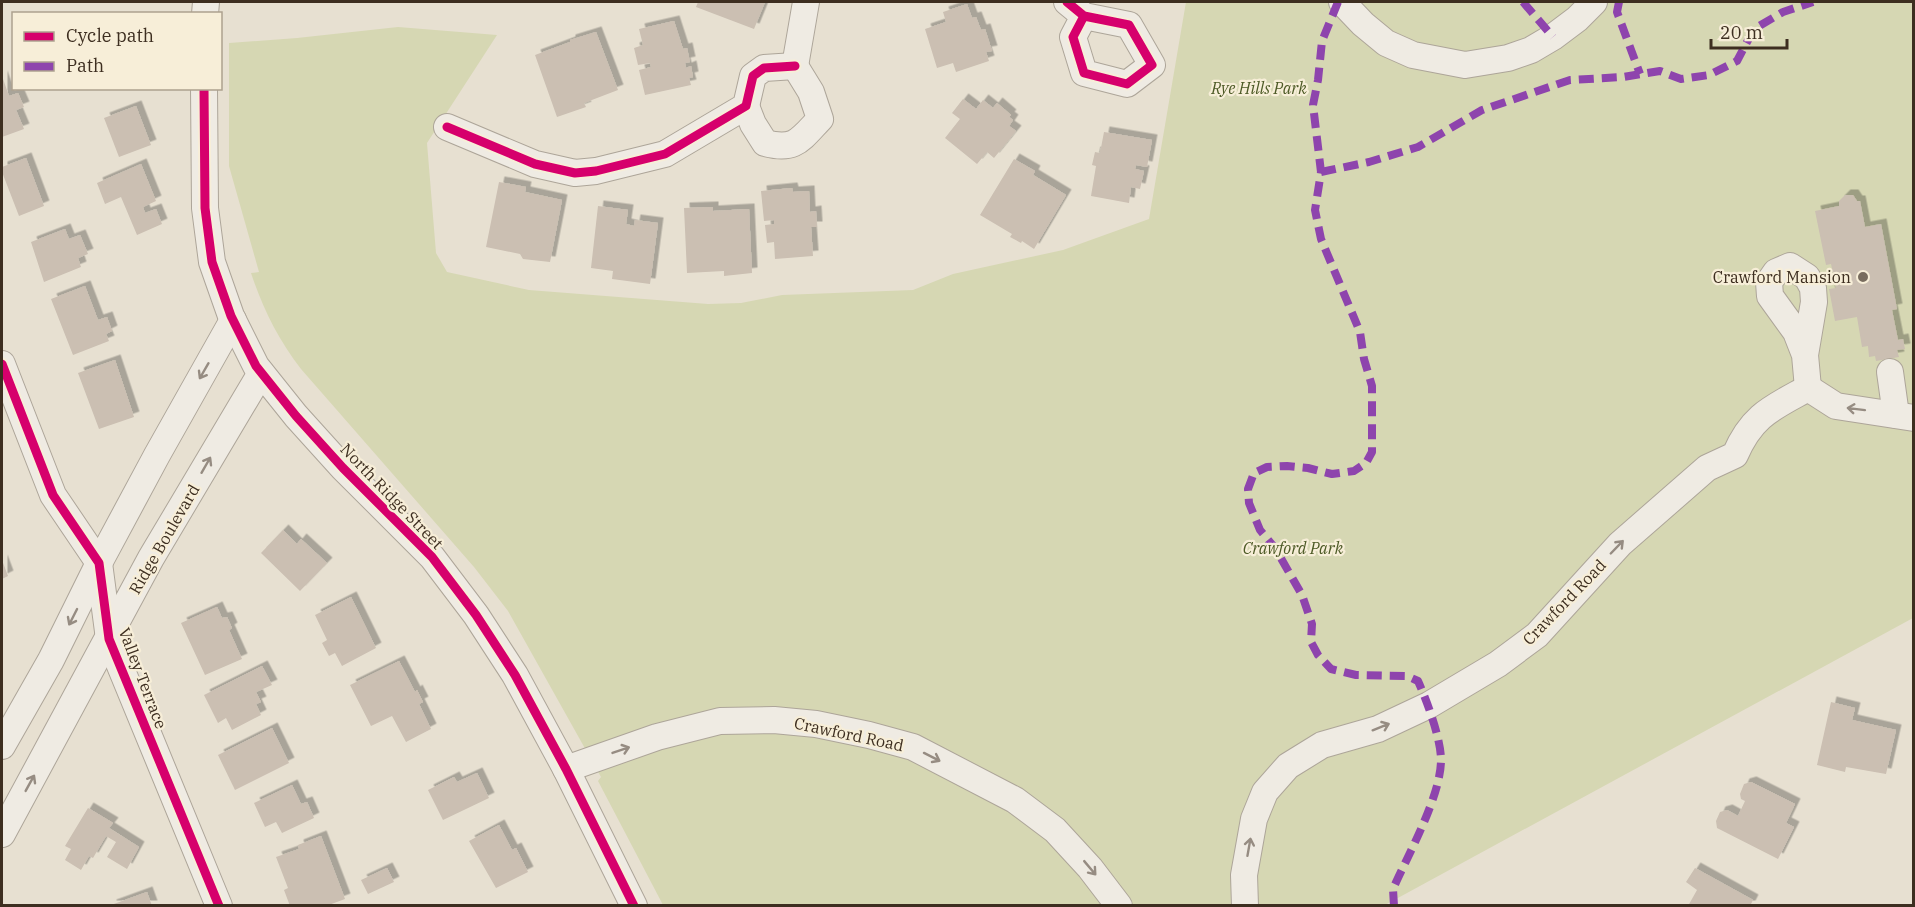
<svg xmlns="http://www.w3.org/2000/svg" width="1915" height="907" viewBox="0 0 1915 907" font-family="'IBM Plex Serif',serif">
<defs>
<filter id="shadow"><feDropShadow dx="5.5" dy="-5.5" stdDeviation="0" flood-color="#0004"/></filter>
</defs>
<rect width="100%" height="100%" fill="#e7e0d1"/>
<!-- green -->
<path fill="#d6d7b3" d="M1186 2H1913V618L1385 905H663L598 781 601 777 508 611 474 567 301 369C278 339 263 309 251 273L259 272 229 166V43L297 38 398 27 497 35 427 143 436 253 447 272 529 290 708 304 741 303 782 295 913 290 953 274 1063 250 1149 219Z"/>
<!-- building -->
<g fill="#cbbfb2" filter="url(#shadow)">
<path d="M698 2H765L754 29 696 7Z"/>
<path d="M967 4 972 18 976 17 981 30 985 29 992 51 986 52 989 61 956 72 953 63 937 68 925 29 946 22 943 12Z"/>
<path d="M674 21 683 49 687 48 690 62 685 63 686 68 691 66 693 77 689 78 691 85 645 95 639 70 651 67 650 63 638 65 634 48 643 45 639 29Z"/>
<path d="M596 32 618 90 584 103 586 107 557 117 535 55 570 42V40Z"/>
<path d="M2 76 9 96 18 93 24 107 16 110 24 129 2 137Z"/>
<path d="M963 99 976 109 983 100 993 108 997 103 1011 115 1009 117 1013 120 1009 126 1016 131 994 158 987 152 977 164 945 138 960 119 952 113Z"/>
<path d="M136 106 151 145 119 157 104 118Z"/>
<path d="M1104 132 1152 140 1147 167 1136 165 1135 169 1144 171 1140 189 1131 187 1129 203 1091 196 1096 166 1092 165 1095 152 1100 153Z"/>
<path d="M26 158 44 206 19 216 2 172V167Z"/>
<path d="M1014 159 1035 171 1033 175 1066 195 1034 249 1022 241 1021 243 1010 237 1012 234 980 215Z"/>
<path d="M141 164 156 201 143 207 145 213 156 209 162 224 137 235 121 197 105 204 97 183Z"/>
<path d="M499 182 526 187 525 192 562 200 550 262 523 259 520 254 486 247Z"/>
<path d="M792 188 793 192 809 191 810 212 816 211 817 227H811L813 256 775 259 774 242 767 243 765 225 774 224V220L764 221 761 191Z"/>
<path d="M1845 195H1853L1857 201H1860L1865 227 1881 224 1897 309 1892 310 1898 340 1903 339 1905 349 1897 350 1899 357 1876 361 1875 356 1869 357 1868 346 1862 347 1857 317 1835 321 1829 289 1836 288 1831 264 1826 265 1815 211 1839 206V201Z"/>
<path d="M598 206 628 210 626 224 634 226 635 220 658 223 650 284 612 279 613 271 591 268Z"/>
<path d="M713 207V211L749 209 752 273 724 276V271L687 273 684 208Z"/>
<path d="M65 229 69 239 80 235 88 254 78 258 81 267 44 282 31 242Z"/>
<path d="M85 286 98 320 107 317 112 331 106 334 109 341 73 355 51 299Z"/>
<path d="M115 360 134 417 99 429 78 373Z"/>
<path d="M283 530 297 544 301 539 327 563 300 591 261 553Z"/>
<path d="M2 560 8 576 2 579Z"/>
<path d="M351 597 376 648 342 666 335 653 329 656 322 643 327 640 315 615Z"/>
<path d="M217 607 222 618 227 617 232 628 229 630 242 659 205 675 181 623Z"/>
<path d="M399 661 415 692 417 690 423 702 419 704 431 729 406 742 392 716 371 726 350 685Z"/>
<path d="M262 666 272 685 256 692 261 702 256 704 261 715 232 730 226 718 218 723 204 695Z"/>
<path d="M1831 702 1855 708 1852 720 1896 730 1886 774 1846 767 1845 772 1817 765Z"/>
<path d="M272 728 289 763 235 790 218 755Z"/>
<path d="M477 773 489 798 443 820 428 790 454 777 457 782Z"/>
<path d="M1751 782 1795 804 1786 823 1794 827 1778 859 1717 828 1716 821 1720 812 1727 810 1738 816 1745 801 1741 799 1740 794 1744 784Z"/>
<path d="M292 785 301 804 307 802 314 818 282 833 276 822 265 827 254 803Z"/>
<path d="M88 808 113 823 109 828 139 847 127 869 107 857 116 842 106 836 93 858 89 856 81 870 65 860 71 849 65 846Z"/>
<path d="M499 825 512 850 516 848 528 872 496 888 469 841Z"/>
<path d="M321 836 345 899 326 906H290L284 890 288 888 276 857 299 849 298 845Z"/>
<path d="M387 868 394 882 368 894 361 880Z"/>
<path d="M1695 868 1753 900 1750 906H1688L1697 890 1686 882Z"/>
<path d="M147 892 152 906H111V905Z"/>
</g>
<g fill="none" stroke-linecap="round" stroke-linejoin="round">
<defs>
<g id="minor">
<path d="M1067 2 1084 16 1129 25 1152 65 1127 84 1084 73 1073 37 1084 16"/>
<path d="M1342 2 1363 24 1386 43 1413 55 1465 65 1508 58 1531 50 1553 37 1577 19 1594 2"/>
<path d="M205 14 206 2"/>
<path d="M795 66 806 2"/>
<path d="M204 88 205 208 212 262 231 316 256 366 296 416 343 468 432 557 476 615 515 675 566 769 634 906"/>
<path d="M746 106 753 124 765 143C795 151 800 140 820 119L811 92 795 66"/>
<path d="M447 127 535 164 575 173 596 171 665 154 746 106 753 76 764 68 795 66"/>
<path d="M1805 355 1796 332 1770 296 1769 282 1776 272 1790 266 1807 277 1813 288 1814 302 1805 355 1808 388"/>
<path d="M2 364 53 495 99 563 109 639 219 906"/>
<path d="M1890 372 1896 415"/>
<path d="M2 746 51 660 99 563 157 455 233 320"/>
<path d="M566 769 657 737 720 721 774 720 816 724 869 735 913 747 1015 800 1055 830 1090 868 1119 906"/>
<path d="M2 834 151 558 261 373"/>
<path d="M1245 906 1244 875 1254 819 1265 792 1288 766 1322 745 1378 729 1429 705 1498 664 1537 635 1620 544 1707 468 1735 455C1752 415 1772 408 1808 388L1836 406 1914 418"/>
</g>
</defs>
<!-- minor casing -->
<use href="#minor" stroke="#ada599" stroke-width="28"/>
<!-- minor -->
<use href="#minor" stroke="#efebe3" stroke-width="26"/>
<!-- quiet -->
<g stroke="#8e44ad" stroke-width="8" stroke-dasharray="15 8" stroke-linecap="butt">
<path d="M1338 2 1322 41 1318 80 1313 105 1321 172 1315 210 1321 239 1360 332 1364 359 1372 386V452L1366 463 1354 471 1332 474 1308 468 1287 466 1267 467 1254 473 1248 489 1249 503 1260 530 1275 548 1302 595 1312 624 1311 642 1318 655 1331 669 1356 675 1407 676 1418 681C1427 701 1441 739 1441 760 1441 796 1408 855 1393 889L1394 906"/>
<path d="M1523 2 1553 37"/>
<path d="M1619 2 1617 12 1640 74"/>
<path d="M1321 172 1369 162 1418 147 1482 110 1570 80 1623 77 1660 71 1681 79 1709 75 1737 61 1754 29 1783 12 1813 2"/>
</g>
<defs>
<g id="cycleway">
<path d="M1067 2 1084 16 1129 25 1152 65 1127 84 1084 73 1073 37 1084 16"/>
<path d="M204 88 205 208 212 262 231 316 256 366 296 416 343 468 432 557 476 615 515 675 566 769 634 906"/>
<path d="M447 127 535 164 575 173 596 171 665 154 746 106 753 76 764 68 795 66"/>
<path d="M2 364 53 495 99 563 109 639 219 906"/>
</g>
</defs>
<!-- cycleway casing -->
<use href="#cycleway" stroke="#f7eed8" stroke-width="13"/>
<!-- cycleway -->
<use href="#cycleway" stroke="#d6006c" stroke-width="9"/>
</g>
<!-- one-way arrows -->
<defs><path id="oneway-shaft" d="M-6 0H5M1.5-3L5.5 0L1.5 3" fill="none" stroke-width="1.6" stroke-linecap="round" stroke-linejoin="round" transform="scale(1.5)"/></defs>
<g stroke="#968c82">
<use href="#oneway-shaft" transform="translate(204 371) rotate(120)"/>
<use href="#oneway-shaft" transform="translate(1856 409) rotate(-173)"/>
<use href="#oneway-shaft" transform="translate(206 465) rotate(-60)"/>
<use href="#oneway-shaft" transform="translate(1617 547) rotate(-46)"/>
<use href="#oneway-shaft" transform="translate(73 617) rotate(117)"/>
<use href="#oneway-shaft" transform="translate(1381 727) rotate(-22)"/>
<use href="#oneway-shaft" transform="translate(621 750) rotate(-19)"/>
<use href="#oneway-shaft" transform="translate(932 757) rotate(27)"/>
<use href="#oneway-shaft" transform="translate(30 783) rotate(-61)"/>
<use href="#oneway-shaft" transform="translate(1249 847) rotate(-80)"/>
<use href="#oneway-shaft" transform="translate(1090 868) rotate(50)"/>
</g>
<!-- markers -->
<circle fill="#786c5e" stroke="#f7eed8" stroke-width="2" cx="1863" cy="277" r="6"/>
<g text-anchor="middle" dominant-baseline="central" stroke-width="4.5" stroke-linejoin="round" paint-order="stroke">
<!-- park labels -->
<g font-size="16" font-style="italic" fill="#4d5a26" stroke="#f7eed8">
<text x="1259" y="88">Rye Hills Park</text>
<text x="1293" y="548">Crawford Park</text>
</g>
<!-- poi labels -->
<g font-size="16" fill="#3d2e20" stroke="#f7eed8" text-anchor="end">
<text x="1851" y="277">Crawford Mansion</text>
</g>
<!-- street labels -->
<g font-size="16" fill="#3d2e20" stroke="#f7eed8">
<text transform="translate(392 496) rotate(46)">North Ridge Street</text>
<text transform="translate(164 539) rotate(-60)">Ridge Boulevard</text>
<text transform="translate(1564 602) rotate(-46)">Crawford Road</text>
<text transform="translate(143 678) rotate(69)">Valley Terrace</text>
<text transform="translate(849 734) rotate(12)">Crawford Road</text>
</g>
</g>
<!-- border -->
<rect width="1915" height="907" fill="none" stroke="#3d2e20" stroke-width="6"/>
<!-- legend -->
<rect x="12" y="12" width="210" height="78" fill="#f7eed8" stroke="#ada18e" stroke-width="1.5"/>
<rect x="24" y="32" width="30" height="9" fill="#d6006c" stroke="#ada18e" stroke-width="1.5"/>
<text x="66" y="42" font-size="18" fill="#3d2e20">Cycle path</text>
<rect x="24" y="62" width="30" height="9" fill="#8e44ad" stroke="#ada18e" stroke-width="1.5"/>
<text x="66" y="72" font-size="18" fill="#3d2e20">Path</text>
<!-- scale -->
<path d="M1711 39v9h76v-9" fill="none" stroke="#3d2e20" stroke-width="3"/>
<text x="1720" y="39" font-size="18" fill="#3d2e20" stroke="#f7eed8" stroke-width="4.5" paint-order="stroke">20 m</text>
</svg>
